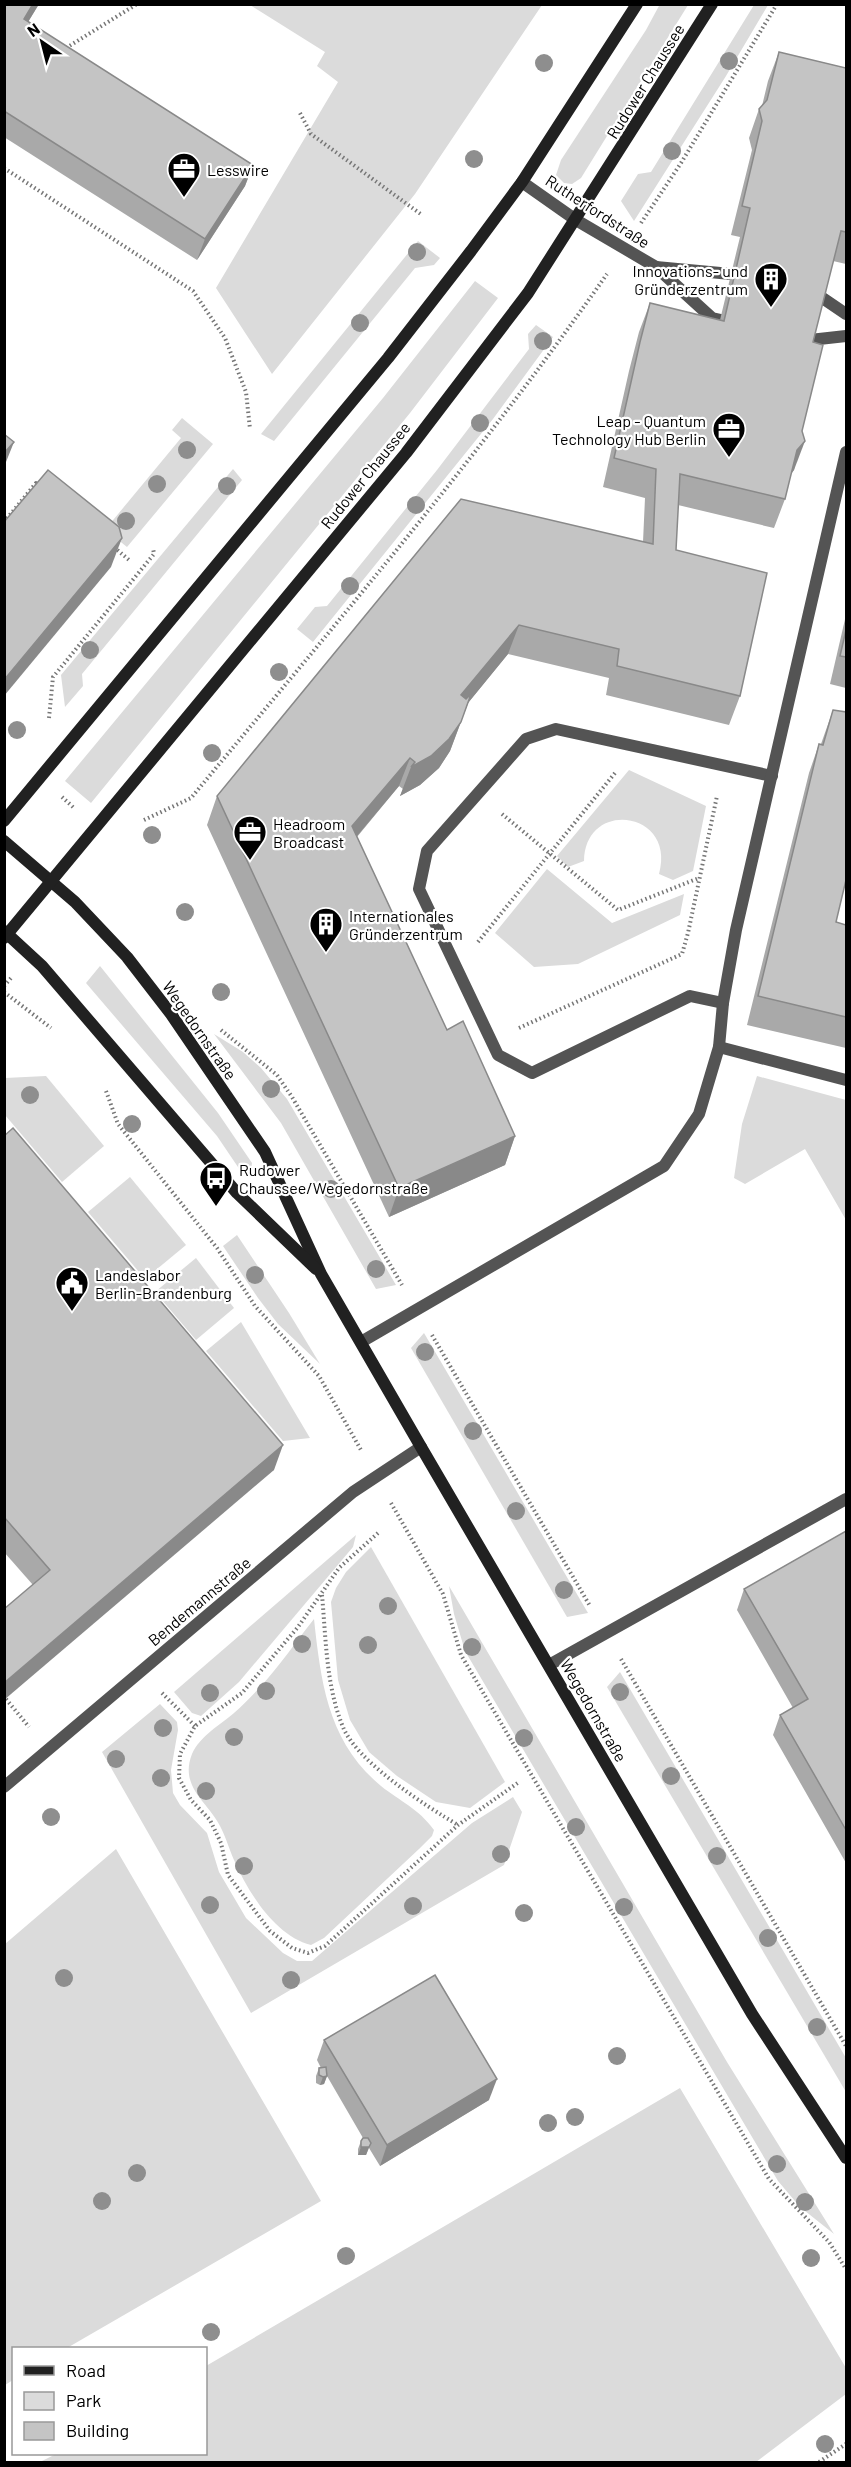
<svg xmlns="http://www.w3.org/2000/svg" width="851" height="2467" viewBox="0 0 851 2467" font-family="Barlow,sans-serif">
<rect width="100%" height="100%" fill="#fff"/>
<!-- green -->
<g fill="#dbdbdb">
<path d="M660 4 688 5 581 178 572 184 564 183 556 175 561 160 646 30Z"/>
<path d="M250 5H542L415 194 272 374 216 288 338 82 317 66 325 52Z"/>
<path d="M754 5H768L726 76 634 221 621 201 638 174 651 172Z"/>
<path d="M418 241 440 258 434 265 415 268 274 441 261 434Z"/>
<path d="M475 281 498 298 410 413 91 803 65 781 383 398Z"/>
<path d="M536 325 553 337 493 419 313 642 297 629 315 607 327 606 437 470 529 349 528 334Z"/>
<path d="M182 418 213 444 127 547 96 522 109 525 181 438 172 430Z"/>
<path d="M233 469 242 480 82 674 83 686 65 707 61 675Z"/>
<path d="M629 770 706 806 693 871 673 880 659 874C677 811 585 798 584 861L568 867 557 856Z"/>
<path d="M547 869 612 923 684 894 680 915 578 964 534 967 495 933Z"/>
<path d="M100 966 218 1113 252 1163 251 1170 247 1172 240 1170 217 1136 86 983Z"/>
<path d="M214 1034 243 1052 261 1068 287 1099 396 1285 376 1289 281 1123Z"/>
<path d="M46 1076 104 1146 62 1182 5 1115V1078Z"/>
<path d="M757 1076 846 1100V1220L805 1149 745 1184 734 1178 742 1124Z"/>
<path d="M130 1177 186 1245 145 1279 88 1212Z"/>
<path d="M237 1235 289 1313 320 1364 278 1324 258 1298 223 1246Z"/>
<path d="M196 1258 234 1308 196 1340 155 1292Z"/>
<path d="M241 1322 310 1438 283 1441 206 1351Z"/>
<path d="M424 1333 588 1613 567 1617 411 1348Z"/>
<path d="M356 1535 353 1547 239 1682 201 1716 192 1713 174 1692Z"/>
<path d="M371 1547 505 1782 470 1808 436 1802 397 1776 369 1752 350 1720 338 1680 331 1602 336 1588 346 1572Z"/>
<path d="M449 1586 727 2062 834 2234 800 2207 778 2181 465 1651 454 1614Z"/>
<path d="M314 1619C321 1683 328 1742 381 1786 401 1802 418 1808 434 1830L432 1836 419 1849 324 1938 311 1945C275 1936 248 1892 234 1860 229 1849 226 1837 220 1826 208 1802 179 1787 192 1754 200 1736 220 1725 234 1713 243 1705 252 1696 260 1687 280 1666 296 1641 314 1619Z"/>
<path d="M620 1672 846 2058V2092L607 1687Z"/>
<path d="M160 1704 177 1722 178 1730 171 1770 173 1793 180 1805 207 1833 219 1872 246 1918 283 1953 297 1961H312L472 1823 513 1797 522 1812 504 1865 251 2013 102 1752Z"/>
<path d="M116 1849 321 2201 67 2348H14L13 2380 5 2385V1944Z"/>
<path d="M680 2088 846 2368V2394L756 2462H40L56 2454H206V2366Z"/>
</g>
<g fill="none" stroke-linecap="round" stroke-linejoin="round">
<!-- path -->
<g stroke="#767676" stroke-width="4" stroke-dasharray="1.5 3" stroke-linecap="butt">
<path d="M66 48 137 4"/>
<path d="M300 113 311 134 422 215"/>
<path d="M4 168 193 291 225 338 246 392 250 429"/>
<path d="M641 223 681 163 777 4"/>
<path d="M4 522 36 483 38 485"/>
<path d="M114 547 129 560"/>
<path d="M49 718 53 677 154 554 153 548"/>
<path d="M62 797 74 808"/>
<path d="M502 814 618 910 699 878"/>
<path d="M144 820 191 798C333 627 479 457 607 274"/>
<path d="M478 942 615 773"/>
<path d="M4 986 11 978"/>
<path d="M4 992 51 1028"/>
<path d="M519 1028 682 954 688 933 717 796"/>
<path d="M221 1030 277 1075 292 1097 402 1285"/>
<path d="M106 1091 118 1124 217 1248 255 1306 319 1376 361 1450"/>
<path d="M432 1335 590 1606"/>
<path d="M391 1503 443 1594 461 1655 769 2179 829 2242 846 2269"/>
<path d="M378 1533 339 1568 298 1627 242 1693 195 1726 180 1754 179 1778 191 1800 210 1820 221 1843 228 1875 270 1931 292 1948 308 1953 325 1946 458 1825 519 1782"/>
<path d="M322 1595C326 1639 326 1686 343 1727 357 1762 426 1806 458 1825"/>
<path d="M621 1659 846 2046"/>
<path d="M162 1693 195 1726"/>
<path d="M6 1699 29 1727"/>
<path d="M819 2462 846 2444"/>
</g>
<!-- lane -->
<g stroke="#545454" stroke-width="12">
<path d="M522 182 576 220 656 267 712 318 721 320"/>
<path d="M656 267 731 274"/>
<path d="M821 297 846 314"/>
<path d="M810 340 846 336"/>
<path d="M723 1003 690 996 532 1073 498 1055 419 889 427 851 526 739 556 729 772 776"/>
<path d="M719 1047 846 1080"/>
<path d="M361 1342 664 1166 699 1114 719 1047 723 1003 736 930 846 452"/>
<path d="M549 1665 846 1499"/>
</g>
<!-- street -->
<path stroke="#545454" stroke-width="12" d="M4 1787 353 1492 421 1447"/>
<!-- secondary -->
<g stroke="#212121" stroke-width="12">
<path d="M4 821 388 358 471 251 522 182 637 4"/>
<path d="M4 841 75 902 127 957 171 1014 265 1152 321 1274 421 1447 752 2014 846 2158"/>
<path d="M4 931 42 966 237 1193 316 1269"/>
<path d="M4 938 406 453 528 293 712 4"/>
</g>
</g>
<!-- trees -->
<g fill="#8e8e8e">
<circle cx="729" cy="61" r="9"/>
<circle cx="544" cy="63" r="9"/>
<circle cx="672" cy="151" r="9"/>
<circle cx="474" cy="159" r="9"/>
<circle cx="417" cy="252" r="9"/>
<circle cx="360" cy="323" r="9"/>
<circle cx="543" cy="341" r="9"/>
<circle cx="480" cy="423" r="9"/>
<circle cx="187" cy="450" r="9"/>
<circle cx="157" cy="484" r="9"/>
<circle cx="227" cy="486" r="9"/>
<circle cx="416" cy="505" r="9"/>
<circle cx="126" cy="521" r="9"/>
<circle cx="350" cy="586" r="9"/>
<circle cx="90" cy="650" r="9"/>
<circle cx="279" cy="672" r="9"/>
<circle cx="17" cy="730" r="9"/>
<circle cx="212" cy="753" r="9"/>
<circle cx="152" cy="835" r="9"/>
<circle cx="185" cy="912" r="9"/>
<circle cx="221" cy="992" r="9"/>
<circle cx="271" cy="1089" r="9"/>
<circle cx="30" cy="1095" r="9"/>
<circle cx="132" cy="1124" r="9"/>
<circle cx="331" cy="1189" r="9"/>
<circle cx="376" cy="1269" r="9"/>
<circle cx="255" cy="1275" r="9"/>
<circle cx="425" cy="1352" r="9"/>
<circle cx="473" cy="1431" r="9"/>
<circle cx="516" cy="1511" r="9"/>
<circle cx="564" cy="1590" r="9"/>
<circle cx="388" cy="1606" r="9"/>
<circle cx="302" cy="1644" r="9"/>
<circle cx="368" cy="1645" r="9"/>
<circle cx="472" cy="1647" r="9"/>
<circle cx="266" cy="1691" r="9"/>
<circle cx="620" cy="1692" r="9"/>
<circle cx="210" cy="1693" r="9"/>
<circle cx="163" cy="1728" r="9"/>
<circle cx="234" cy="1737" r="9"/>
<circle cx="524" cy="1738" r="9"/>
<circle cx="116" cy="1759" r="9"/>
<circle cx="671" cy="1776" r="9"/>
<circle cx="161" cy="1778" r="9"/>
<circle cx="206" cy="1791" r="9"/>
<circle cx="51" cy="1817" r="9"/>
<circle cx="576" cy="1827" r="9"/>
<circle cx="501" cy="1854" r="9"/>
<circle cx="717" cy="1856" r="9"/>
<circle cx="244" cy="1866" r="9"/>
<circle cx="210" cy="1905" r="9"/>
<circle cx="413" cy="1906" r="9"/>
<circle cx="624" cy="1907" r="9"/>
<circle cx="524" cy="1913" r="9"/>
<circle cx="768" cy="1938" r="9"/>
<circle cx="64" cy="1978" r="9"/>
<circle cx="291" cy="1980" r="9"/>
<circle cx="817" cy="2027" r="9"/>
<circle cx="617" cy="2056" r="9"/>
<circle cx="575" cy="2117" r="9"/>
<circle cx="548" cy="2123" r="9"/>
<circle cx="777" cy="2164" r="9"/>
<circle cx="137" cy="2173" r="9"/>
<circle cx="102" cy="2201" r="9"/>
<circle cx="805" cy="2202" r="9"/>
<circle cx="346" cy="2256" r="9"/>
<circle cx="811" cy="2258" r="9"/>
<circle cx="211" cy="2332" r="9"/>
<circle cx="825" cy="2444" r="9"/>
</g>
<!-- wall -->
<g fill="#a9a9a9">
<path d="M4 4H39L28 22 253 165 245 186 197 260 4 137Z"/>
<path d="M779 52 846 68V264L833 261 813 342 802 431 794 470 791 474 785 499 774 528 678 505 676 550 740 696 729 725 606 695 609 678 508 654 468 703 450 751 439 768 420 785 400 796 403 789 399 786 357 837 447 1030 515 1136 505 1165 389 1217 207 825 217 796 643 542 645 498 603 487 629 371 639 332 650 303 720 320 740 237 731 235 752 150 749 138 759 109 762 106 768 81Z"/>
<path d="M846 615V688L830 684Z"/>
<path d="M833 710 836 922 846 925V1048L747 1025 809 773 819 744H821Z"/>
<path d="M4 1136 274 1470 33 1585 4 1552Z"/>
<path d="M846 1531V1863L773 1735 780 1715 793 1708 737 1610 744 1589Z"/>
<path d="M324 2040 489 2100 380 2166 369 2148 366 2155H358V2149L361 2141 363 2138 327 2076 324 2084 320 2085 316 2083V2076L319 2068H321L317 2060Z"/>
</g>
<!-- shaded-wall -->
<g fill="#898989">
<path d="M33 4H39L17 40 24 19Z"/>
<path d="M253 165 245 186 197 260 205 239Z"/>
<path d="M805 441 794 470 787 479 797 450Z"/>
<path d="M14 442 4 467V453Z"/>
<path d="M122 538 111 567 4 696V680Z"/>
<path d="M519 625 508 654 468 703 450 751 439 768 420 785 400 796 411 767 461 695Z"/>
<path d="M410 758 399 786 341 855 352 826Z"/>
<path d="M515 1136 505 1165 389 1217 399 1188Z"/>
<path d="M283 1445 274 1470 4 1700V1683Z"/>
<path d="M327 2076 324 2084 320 2085 323 2077Z"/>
<path d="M497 2079 489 2100 380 2166 387 2145Z"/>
<path d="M361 2147H369L366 2155H358Z"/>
</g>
<!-- building -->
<g fill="#c4c4c4" stroke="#898989" stroke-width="1.5">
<path d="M4 4H33L24 19 253 165 205 239 4 111Z"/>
<path d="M779 52 846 68V232L841 231 813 342 823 345 802 431 805 441 797 450 785 499 680 474 676 550 767 573 740 696 617 666 619 649 519 625 461 695 466 699 471 694 461 722 449 739 431 756 411 767 415 762 410 758 352 826 447 1030 463 1021 515 1136 399 1188 217 796 461 499 653 544 656 469 614 458 640 342 650 303 724 321 750 208 742 206 762 121 759 109 767 100Z"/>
<path d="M4 434 14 442 4 453Z"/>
<path d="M48 470 119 527 122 538 4 680V522Z"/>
<path d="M846 630V657L840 656Z"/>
<path d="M833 710 846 712V880L836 922 846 925V1017L758 996 819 744 823 745Z"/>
<path d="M13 1128 283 1445 4 1683V1609L50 1570 4 1517V1136Z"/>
<path d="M846 1531V1830L780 1715 808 1699 744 1589Z"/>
<path d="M435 1975 497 2079 387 2145 324 2040Z"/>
<path d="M326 2067 327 2076 323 2077 319 2075V2068Z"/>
<path d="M363 2138H368L371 2143 369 2147H361V2141Z"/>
</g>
<!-- icons -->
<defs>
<symbol id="office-pin" viewBox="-11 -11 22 30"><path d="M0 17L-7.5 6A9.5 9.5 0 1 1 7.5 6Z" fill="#000" stroke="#fff"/><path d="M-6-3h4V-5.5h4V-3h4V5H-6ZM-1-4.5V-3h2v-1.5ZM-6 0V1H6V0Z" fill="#fff"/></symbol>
<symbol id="building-pin" viewBox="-11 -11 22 30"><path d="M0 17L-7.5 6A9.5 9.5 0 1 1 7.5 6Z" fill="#000" stroke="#fff"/><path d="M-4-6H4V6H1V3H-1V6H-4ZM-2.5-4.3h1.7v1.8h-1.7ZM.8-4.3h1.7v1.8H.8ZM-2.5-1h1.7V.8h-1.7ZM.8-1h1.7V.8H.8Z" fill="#fff"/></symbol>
<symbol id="bus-pin" viewBox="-11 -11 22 30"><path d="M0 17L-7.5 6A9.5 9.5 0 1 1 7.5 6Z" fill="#000" stroke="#fff"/><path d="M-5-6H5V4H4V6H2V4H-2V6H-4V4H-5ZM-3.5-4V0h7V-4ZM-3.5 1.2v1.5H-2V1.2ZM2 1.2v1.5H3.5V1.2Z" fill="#fff"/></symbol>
<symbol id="civic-pin" viewBox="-11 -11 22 30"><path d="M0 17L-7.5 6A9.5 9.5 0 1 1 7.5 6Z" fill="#000" stroke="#fff"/><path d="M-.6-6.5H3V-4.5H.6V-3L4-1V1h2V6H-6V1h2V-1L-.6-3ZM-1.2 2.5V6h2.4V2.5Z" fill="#fff"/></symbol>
</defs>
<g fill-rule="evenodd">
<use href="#office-pin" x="165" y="150" width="38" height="52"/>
<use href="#building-pin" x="752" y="260" width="38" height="52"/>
<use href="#office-pin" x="710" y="410" width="38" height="52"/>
<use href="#office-pin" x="231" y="813" width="38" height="52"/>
<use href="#building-pin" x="307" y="905" width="38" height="52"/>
<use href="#bus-pin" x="197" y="1159" width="38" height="52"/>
<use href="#civic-pin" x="53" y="1264" width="38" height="52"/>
</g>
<g text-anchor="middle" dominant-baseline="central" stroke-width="4.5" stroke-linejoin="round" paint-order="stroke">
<!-- street labels -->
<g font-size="16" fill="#000" stroke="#fff">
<text transform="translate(645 81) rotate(-58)">Rudower Chaussee</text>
<text transform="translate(598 211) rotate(33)">Rutherfordstraße</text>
<text transform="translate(365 475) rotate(-51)">Rudower Chaussee</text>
<text transform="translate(200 1030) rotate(55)">Wegedornstraße</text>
<text transform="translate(199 1601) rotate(-40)">Bendemannstraße</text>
<text transform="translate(594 1710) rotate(60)">Wegedornstraße</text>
</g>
<!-- poi labels -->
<g font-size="16" fill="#000" stroke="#fff" text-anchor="start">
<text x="207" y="169">Lesswire</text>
<text x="748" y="270" text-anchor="end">Innovations- und<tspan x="748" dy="18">Gründerzentrum</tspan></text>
<text x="706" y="420" text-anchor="end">Leap - Quantum<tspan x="706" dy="18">Technology Hub Berlin</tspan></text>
<text x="273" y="823">Headroom<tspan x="273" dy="18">Broadcast</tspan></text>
<text x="349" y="915">Internationales<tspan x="349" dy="18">Gründerzentrum</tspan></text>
<text x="239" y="1169">Rudower<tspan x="239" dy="18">Chaussee/Wegedornstraße</tspan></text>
<text x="95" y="1274">Landeslabor<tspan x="95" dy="18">Berlin-Brandenburg</tspan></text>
</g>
</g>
<!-- border -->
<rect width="851" height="2467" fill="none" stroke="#000000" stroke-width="12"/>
<!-- legend -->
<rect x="12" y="2347" width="195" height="108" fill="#ffffff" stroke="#999999" stroke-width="1.5"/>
<rect x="24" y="2366" width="30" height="9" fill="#212121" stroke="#999999" stroke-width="1.5"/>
<text x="66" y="2377" font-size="18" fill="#000000">Road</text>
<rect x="24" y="2392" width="30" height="18" fill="#dbdbdb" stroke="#999999" stroke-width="1.5"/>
<text x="66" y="2407" font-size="18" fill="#000000">Park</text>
<rect x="24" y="2422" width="30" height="18" fill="#c4c4c4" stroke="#999999" stroke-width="1.5"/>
<text x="66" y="2437" font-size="18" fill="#000000">Building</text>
<!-- north arrow -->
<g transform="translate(42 42) rotate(325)" stroke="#ffffff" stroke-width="4.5" paint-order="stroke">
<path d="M0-4.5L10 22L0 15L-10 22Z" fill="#000000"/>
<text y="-9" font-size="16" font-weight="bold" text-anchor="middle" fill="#000000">N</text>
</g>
</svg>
